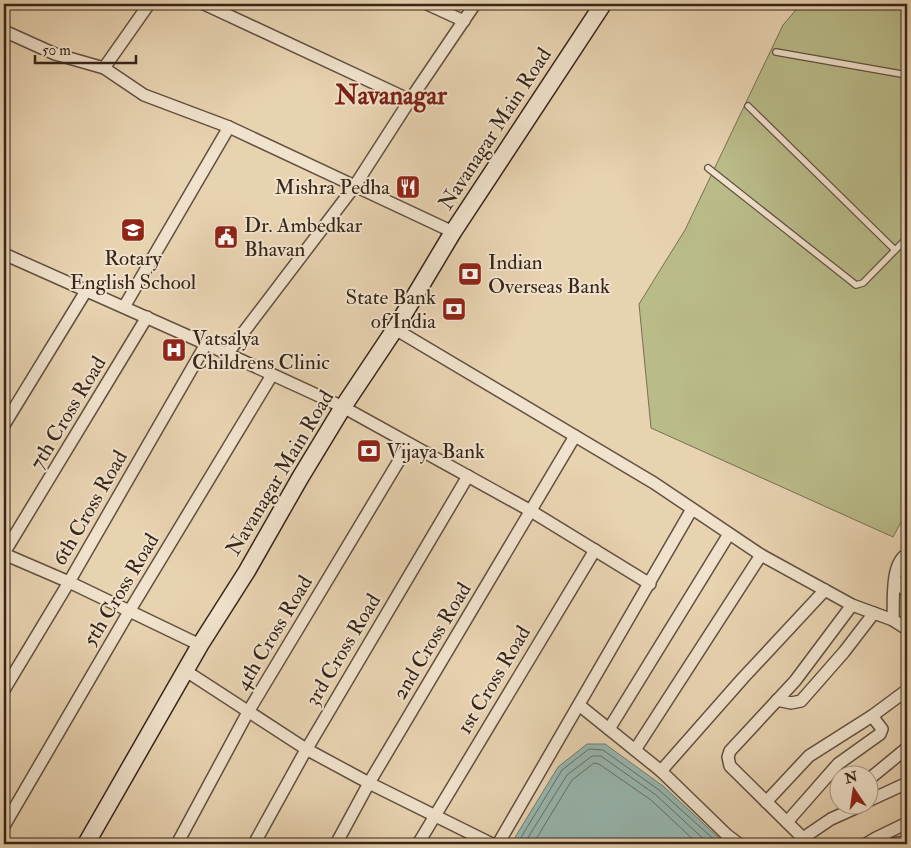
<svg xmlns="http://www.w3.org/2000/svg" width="911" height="848" viewBox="0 0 911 848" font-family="'IM FELL Double Pica',serif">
<rect width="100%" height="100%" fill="#e8d3b1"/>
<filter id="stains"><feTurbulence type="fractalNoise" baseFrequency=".004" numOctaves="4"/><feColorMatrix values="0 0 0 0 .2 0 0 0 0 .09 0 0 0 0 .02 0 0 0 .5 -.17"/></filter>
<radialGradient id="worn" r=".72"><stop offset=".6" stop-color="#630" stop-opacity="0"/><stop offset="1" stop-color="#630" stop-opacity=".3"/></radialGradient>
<!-- green -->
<path fill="#b9bb89" stroke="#787052" d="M801 4H907V511L893 537 651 428 639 304 685 230 783 25Z"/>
<!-- water -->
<path fill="#97b7b0" stroke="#707d74" d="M587 744H605L663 786 719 838 728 844H511L558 767Z"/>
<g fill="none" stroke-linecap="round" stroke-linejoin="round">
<!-- shore -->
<g stroke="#666e65" stroke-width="1">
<path d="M517 844 562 770 589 749 603 750 659 790 719 844"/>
<path d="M524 844 567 775 592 756H601L656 795 709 844"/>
<path d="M533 844 572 780 594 763 599 764 651 800 698 844"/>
</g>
<defs>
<g id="lane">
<path d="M776 52 907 75"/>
<path d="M748 106 895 250"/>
<path d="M708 168 856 285 863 283 907 238"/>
</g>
<g id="street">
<path d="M204 4 410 100 354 187 227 354"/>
<path d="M427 4 464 21"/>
<path d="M4 31 55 54 104 68 144 95 229 127 453 232"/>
<path d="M104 68 149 4"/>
<path d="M410 100 475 4"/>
<path d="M4 254 206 344 343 407 531 511 650 584"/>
<path d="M124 307 229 127"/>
<path d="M395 329 654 483 761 555 852 605 893 620 907 629"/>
<path d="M4 425 86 291"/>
<path d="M4 553 147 317"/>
<path d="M4 554 69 582 200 645"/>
<path d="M895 580 907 592"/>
<path d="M893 620C894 602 890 564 907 554"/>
<path d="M186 671 306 749 369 783 492 844"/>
<path d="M4 690 69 582 206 344"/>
<path d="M777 700 791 703 801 701 844 652 874 613"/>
<path d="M579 705 661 771 727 835 739 844"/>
<path d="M609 729 729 534"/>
<path d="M635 750 761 555"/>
<path d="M661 771 743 678 825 590"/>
<path d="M868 780 907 748"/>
<path d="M868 801 907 783"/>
<path d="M766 802 809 756 872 716 907 690"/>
<path d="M787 822 838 764 880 734 882 729 872 716"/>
<path d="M4 826 130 610 272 375"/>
<path d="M803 838 831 819 860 806"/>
<path d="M177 844 248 712 409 444"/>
<path d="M254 844 302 757 468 476"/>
<path d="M336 844 369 783 575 436"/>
<path d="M418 844 595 550"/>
<path d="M498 844 692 509"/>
<path d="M809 844 730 766 728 757 730 751 795 681 852 605"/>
<path d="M866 844 876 838 907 823"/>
<path d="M892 844 907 842"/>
</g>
<path id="secondary" d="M86 844 200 645 247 571 300 478 343 407 395 329 453 232 603 4"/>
</defs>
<!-- lane casing -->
<use href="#lane" stroke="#625040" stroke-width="8"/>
<!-- street casing -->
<use href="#street" stroke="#625040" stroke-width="14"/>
<!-- secondary casing -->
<use href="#secondary" stroke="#36251a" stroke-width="19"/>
<!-- lane -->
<use href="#lane" stroke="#f0e2cc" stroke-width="5.5"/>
<!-- street -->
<use href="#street" stroke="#f0e2cc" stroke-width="11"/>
<!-- secondary -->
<use href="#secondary" stroke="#f0e2cc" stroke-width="16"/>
</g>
<!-- icons -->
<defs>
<symbol id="restaurant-square" viewBox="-11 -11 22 22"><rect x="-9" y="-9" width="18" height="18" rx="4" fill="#8f2418" stroke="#f0e2cc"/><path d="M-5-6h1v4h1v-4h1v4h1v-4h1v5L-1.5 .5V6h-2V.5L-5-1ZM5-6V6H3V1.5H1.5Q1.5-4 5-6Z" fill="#fff"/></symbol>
<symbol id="school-square" viewBox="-11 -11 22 22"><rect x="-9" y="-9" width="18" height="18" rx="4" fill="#8f2418" stroke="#f0e2cc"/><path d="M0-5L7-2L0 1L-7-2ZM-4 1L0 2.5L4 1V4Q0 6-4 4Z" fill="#fff"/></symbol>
<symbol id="civic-square" viewBox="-11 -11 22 22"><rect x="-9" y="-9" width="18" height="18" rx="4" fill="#8f2418" stroke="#f0e2cc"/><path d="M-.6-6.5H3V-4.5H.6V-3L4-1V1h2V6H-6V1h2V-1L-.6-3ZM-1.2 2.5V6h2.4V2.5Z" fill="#fff"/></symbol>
<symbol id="bank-square" viewBox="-11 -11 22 22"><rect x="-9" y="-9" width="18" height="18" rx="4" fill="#8f2418" stroke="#f0e2cc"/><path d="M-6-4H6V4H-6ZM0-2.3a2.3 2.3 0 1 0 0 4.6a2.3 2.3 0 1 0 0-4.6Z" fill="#fff"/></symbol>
<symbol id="hospital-square" viewBox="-11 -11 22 22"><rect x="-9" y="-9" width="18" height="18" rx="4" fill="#8f2418" stroke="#f0e2cc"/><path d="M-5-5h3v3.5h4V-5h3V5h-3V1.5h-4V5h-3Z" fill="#fff"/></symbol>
</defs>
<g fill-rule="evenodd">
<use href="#restaurant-square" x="394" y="173" width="28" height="28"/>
<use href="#school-square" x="119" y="216" width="28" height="28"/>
<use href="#civic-square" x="212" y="223" width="28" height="28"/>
<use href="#bank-square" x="456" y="260" width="28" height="28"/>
<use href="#bank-square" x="440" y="295" width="28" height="28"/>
<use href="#hospital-square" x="160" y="336" width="28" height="28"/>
<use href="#bank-square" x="355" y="437" width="28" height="28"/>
</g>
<g text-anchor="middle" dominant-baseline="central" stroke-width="4" stroke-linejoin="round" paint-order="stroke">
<!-- street labels -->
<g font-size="21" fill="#36251a" stroke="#f0e2cc">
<text transform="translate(495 129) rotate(-57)">Navanagar Main Road</text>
<text transform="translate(68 413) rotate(-59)">7th Cross Road</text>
<text transform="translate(280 473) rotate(-59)">Navanagar Main Road</text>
<text transform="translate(90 508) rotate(-60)">6th Cross Road</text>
<text transform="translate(121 590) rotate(-59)">5th Cross Road</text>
<text transform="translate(274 633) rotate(-59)">4th Cross Road</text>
<text transform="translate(432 641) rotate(-59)">2nd Cross Road</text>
<text transform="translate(343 650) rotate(-59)">3rd Cross Road</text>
<text transform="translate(494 680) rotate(-59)">1st Cross Road</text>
</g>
<!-- poi labels -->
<g font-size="21" fill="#36251a" stroke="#f0e2cc" text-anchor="start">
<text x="390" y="187" text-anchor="end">Mishra Pedha</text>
<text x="244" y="225">Dr. Ambedkar<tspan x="244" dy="24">Bhavan</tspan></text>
<text x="133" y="258" text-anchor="middle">Rotary<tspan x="133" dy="24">English School</tspan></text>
<text x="488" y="262">Indian<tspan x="488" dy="24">Overseas Bank</tspan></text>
<text x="436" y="297" text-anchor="end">State Bank<tspan x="436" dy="24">of India</tspan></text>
<text x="192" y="338">Vatsalya<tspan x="192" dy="24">Childrens Clinic</tspan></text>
<text x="386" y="451">Vijaya Bank</text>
</g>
<!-- district labels -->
<g font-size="26" font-weight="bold" fill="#7a1f14" stroke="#f0e2cc">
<text x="391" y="96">Navanagar</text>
</g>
</g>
<!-- margin -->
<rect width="911" height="848" fill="none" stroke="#e8d3b1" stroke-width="20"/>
<rect x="5" y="5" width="901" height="838" fill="none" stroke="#36251a" stroke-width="2.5"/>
<rect x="10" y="10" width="891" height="828" fill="none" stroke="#36251a"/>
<!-- north arrow -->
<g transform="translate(854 790) rotate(347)"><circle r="24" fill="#f0e2cc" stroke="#a69685"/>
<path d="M0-4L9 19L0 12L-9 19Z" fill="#8f2418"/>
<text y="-8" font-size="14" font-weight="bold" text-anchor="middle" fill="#36251a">N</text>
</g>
<!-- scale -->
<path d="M35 55v8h101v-8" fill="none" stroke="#36251a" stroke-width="2.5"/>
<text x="42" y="55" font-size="15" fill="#36251a" stroke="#f0e2cc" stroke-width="4" paint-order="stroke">50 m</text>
<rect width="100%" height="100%" filter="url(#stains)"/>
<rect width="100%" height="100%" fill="url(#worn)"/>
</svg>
